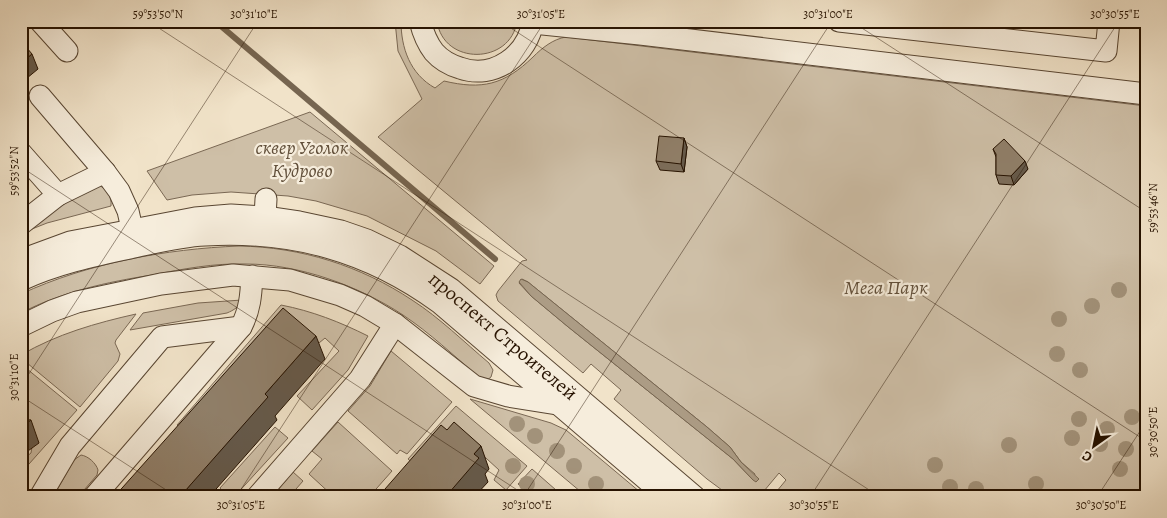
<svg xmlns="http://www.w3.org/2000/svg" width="1167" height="518" viewBox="0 0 1167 518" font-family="Alegreya,serif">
<rect width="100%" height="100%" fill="#f1e3c9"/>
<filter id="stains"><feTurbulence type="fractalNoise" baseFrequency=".004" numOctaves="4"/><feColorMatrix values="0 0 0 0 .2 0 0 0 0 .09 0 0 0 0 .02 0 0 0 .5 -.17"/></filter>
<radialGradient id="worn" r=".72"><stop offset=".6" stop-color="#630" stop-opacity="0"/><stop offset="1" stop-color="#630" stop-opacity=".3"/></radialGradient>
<!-- green -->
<g fill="#cebfa7" stroke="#7a6854" fill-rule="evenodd">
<path d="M395 21H401C401 48 410 74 435 88L444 81C482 90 504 85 533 57 542 48 553 39 566 37L1146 106V497H772L786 480 779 473 759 497H732L726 493 707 479 614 399 621 390 591 364 583 373 498 301 496 295 498 291 522 261 527 260 378 137 422 99 398 51ZM522 279 528 282 707 427 730 447 741 462 755 474 753 480 733 459 567 326 531 296 519 283Z"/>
<path d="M437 21H517C511 65 443 66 437 21Z"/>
<path d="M310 112 494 266 480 284 436 251 367 216 316 201 288 196 231 192 192 195 167 200 147 171Z"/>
<path d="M97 184C107 189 112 196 111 206L47 223 27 231 31 222Z"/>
<path d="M239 246C301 247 361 266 412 300 440 318 464 342 489 363L493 370 491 377 487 380 479 377C454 356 430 333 403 315 359 286 299 264 246 264 214 263 183 269 152 275 107 282 61 292 21 313V294C88 263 166 249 239 246Z"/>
<path d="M242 300C239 307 234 310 227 313L130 330 143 313 198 303Z"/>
<path d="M281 305C312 311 340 322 368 336L348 370 312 410 297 396 339 351 325 338 319 343 311 336 192 439 177 425Z"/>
<path d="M136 314 116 340 115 343 120 354 118 361 80 407 21 358V355C57 334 96 323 136 314Z"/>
<path d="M391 351 452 402 407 454 400 450 397 454 348 411 370 386Z"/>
<path d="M21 364 77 410 21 473V461L31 453 33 440 21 438Z"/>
<path d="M470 399 551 423 566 430 646 497H587Z"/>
<path d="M456 406 527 466 506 490 494 480 499 470 463 437 423 472 408 459Z"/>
<path d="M338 422 392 471 369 497H334L309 474 322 459 312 451Z"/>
<path d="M275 427 288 438 234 497H229L220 488Z"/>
<path d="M81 455C88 456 96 463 98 470L97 475 78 497H53L74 460Z"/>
<path d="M532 469 564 497H533L518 484Z"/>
<path d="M293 472 303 481 289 497H272Z"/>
</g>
<!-- water -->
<path fill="#ac9c85" stroke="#766550" d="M521 279 528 282 707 427 730 447 741 462 759 479 756 482 753 480 733 459 567 326 531 296 519 282Z"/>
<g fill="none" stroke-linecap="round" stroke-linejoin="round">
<!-- stream -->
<path stroke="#766550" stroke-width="6" d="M215 21 495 259"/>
<defs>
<g id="minor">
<path d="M40 21 67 51"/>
<path d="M420 21C423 33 427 43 434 52 441 60 450 65 460 68 494 80 528 55 533 21"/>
<path d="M839 21 1106 51 1109 21"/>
<path d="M533 23 640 34 1146 94"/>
<path d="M40 96 105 172 119 191 128 211 135 242"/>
<path d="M21 153 58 195"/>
<path d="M265 217 266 199"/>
<path d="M21 224 58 195 105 172"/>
<path d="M21 260 70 242 195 218 231 215 265 217 299 222 341 231 367 240 400 256 451 289 695 497"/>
<path d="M21 280C56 264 92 256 130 248 154 243 180 236 205 235 293 230 369 251 440 303L667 497"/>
<path d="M21 326 52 311 77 302 161 284 233 275 290 280 340 295 365 306 395 324 474 386 508 396 557 404"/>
<path d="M40 497 70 446 162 337 241 327"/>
<path d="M94 497 241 327C250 310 251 295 252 276"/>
<path d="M257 497 360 379 395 324"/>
</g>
</defs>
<!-- minor casing -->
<use href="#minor" stroke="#594632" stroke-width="23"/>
<!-- minor -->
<use href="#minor" stroke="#f6eddc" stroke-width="21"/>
</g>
<!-- trees -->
<g fill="#a2927a">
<circle cx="1119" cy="290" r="8"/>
<circle cx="1092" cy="306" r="8"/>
<circle cx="1059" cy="319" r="8"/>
<circle cx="1057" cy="354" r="8"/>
<circle cx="1080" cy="370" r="8"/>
<circle cx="1132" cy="417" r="8"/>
<circle cx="1079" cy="419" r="8"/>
<circle cx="517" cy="424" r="8"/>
<circle cx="1107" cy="429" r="8"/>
<circle cx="535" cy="436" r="8"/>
<circle cx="1072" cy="438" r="8"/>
<circle cx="1100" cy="444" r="8"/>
<circle cx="1009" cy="445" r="8"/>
<circle cx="1126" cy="449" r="8"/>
<circle cx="557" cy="451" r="8"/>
<circle cx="935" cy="465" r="8"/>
<circle cx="513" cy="466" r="8"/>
<circle cx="574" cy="466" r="8"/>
<circle cx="1120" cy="469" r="8"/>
<circle cx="527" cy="484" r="8"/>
<circle cx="596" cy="484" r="8"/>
<circle cx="1036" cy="484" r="8"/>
<circle cx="950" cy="487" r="8"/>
<circle cx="976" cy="489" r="8"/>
</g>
<!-- wall -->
<g fill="#7c6d5a" stroke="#261200">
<path d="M684 138 687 147 684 172 660 170 656 161Z"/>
<path d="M993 149 1028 169 1014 185 999 184 996 175V157Z"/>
</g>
<!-- shaded-wall -->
<g fill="#65594a" stroke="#261200">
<path d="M32 54 38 69 21 83V63Z"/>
<path d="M684 138 687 147 684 172 681 164Z"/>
<path d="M1025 161 1028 169 1014 185 1011 176Z"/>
<path d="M316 336 325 359 275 416 277 420 209 497H186L185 491 265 394Z"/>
<path d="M31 420 39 443 21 456V427Z"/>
<path d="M481 446 489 469 485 474 488 482 474 497H448V494L474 454Z"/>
<path d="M445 493 447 497H442Z"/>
</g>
<!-- building -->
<g fill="#907f69" stroke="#261200">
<path d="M21 41 32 54 21 63Z"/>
<path d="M659 136 684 138 681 164 656 161Z"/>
<path d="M1004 139 1025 161 1011 176 996 175V154L993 149Z"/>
<path d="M283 308 316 336 265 394 268 397 185 491 188 495 186 497H114Z"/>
<path d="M21 419 31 420 21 427Z"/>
<path d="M454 422 481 446 474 454 479 458 448 494 445 493 442 497H378L441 425 447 430Z"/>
</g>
<!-- ticks -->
<path fill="none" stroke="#261200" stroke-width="1" stroke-opacity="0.45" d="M148 21 880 497M500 21 1146 441M851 21 1146 212M21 167 528 497M21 386 258 21M21 396 177 497M236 497 545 21M523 497 832 21M810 497 1119 21M1097 497 1146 422"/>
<g text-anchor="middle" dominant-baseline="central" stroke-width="4.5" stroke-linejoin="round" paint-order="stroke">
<!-- park labels -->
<g font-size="20" font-style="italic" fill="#614f3a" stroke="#f6eddc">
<text x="302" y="147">сквер Уголок<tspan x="302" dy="23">Кудрово</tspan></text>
<text x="886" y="287">Мега Парк</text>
</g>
<!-- street labels -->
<g font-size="20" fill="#261200" stroke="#f6eddc">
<text transform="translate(503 336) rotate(40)">проспект Строителей</text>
</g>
</g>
<!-- margin -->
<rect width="1167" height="518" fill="none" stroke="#f1e3c9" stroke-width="55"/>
<!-- north arrow -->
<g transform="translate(1094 446) rotate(213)" stroke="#f6eddc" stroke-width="4" paint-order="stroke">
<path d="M0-4L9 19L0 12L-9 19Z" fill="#261200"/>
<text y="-8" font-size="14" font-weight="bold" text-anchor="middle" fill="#261200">С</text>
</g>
<rect x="28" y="28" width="1112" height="462" fill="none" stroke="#261200" stroke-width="2"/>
<g font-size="12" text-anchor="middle" fill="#261200">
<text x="158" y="18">59°53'50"N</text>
<text x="254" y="18">30°31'10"E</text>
<text x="541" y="18">30°31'05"E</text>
<text x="828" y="18">30°31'00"E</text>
<text x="1115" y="18">30°30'55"E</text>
<text transform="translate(14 171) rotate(-90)" y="4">59°53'52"N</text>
<text transform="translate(1153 208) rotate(-90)" y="4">59°53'46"N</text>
<text transform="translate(14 377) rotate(-90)" y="4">30°31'10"E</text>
<text transform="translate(1153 432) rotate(-90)" y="4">30°30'50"E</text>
<text x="241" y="509">30°31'05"E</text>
<text x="527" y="509">30°31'00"E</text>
<text x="814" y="509">30°30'55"E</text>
<text x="1101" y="509">30°30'50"E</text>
</g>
<rect width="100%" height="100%" filter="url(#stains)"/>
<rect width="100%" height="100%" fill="url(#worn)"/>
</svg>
